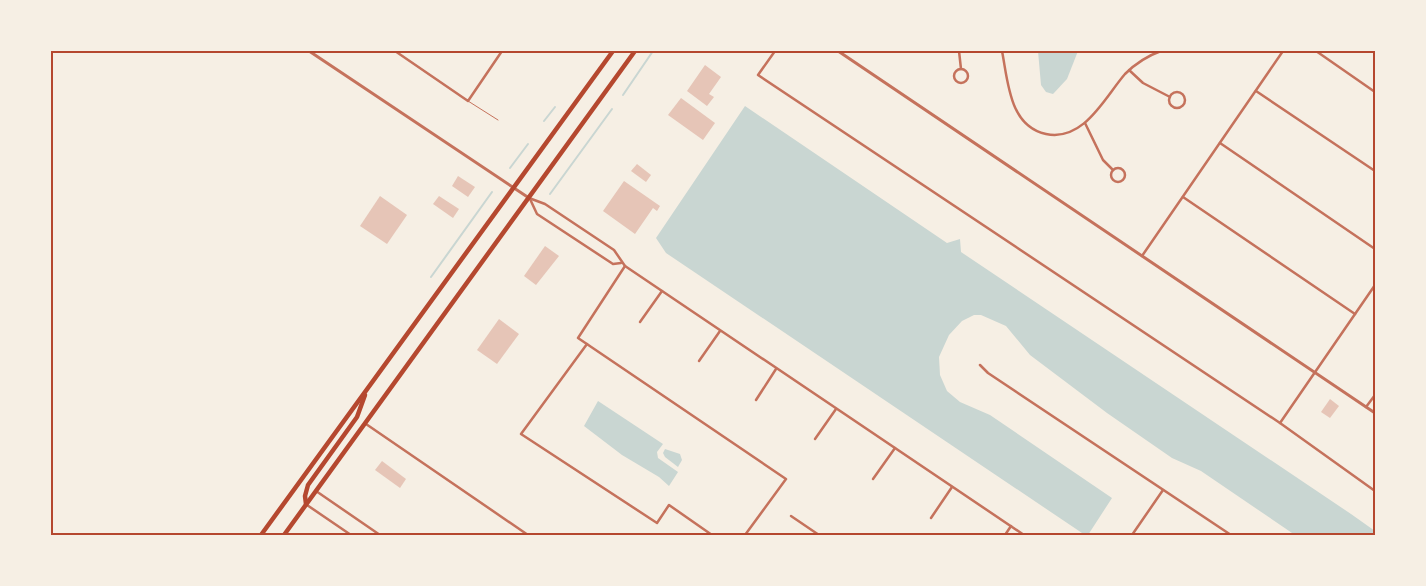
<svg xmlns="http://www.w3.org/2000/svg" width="1426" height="586" viewBox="0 0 1426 586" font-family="'Source Serif 4',serif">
<rect width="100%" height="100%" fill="#f6efe4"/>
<!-- water -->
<g fill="#c9d6d2">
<path d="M1038 51H1078L1067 79 1053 94 1046 92 1041 85Z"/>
<path d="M745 106 947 243 960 239 961 252 1351 514 1375 531V535H1295L1201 471 1172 458 1107 413 1030 355 1006 326 981 315H974L962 321 949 335 939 357 940 375 947 391 960 402 990 415 1112 498 1088 535H1085L666 253 656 238Z"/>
<path d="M598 401 663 444 657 452 658 458 678 472 669 486 659 477 622 455 584 426Z"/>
<path d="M665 449 680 454 682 460 678 467 665 457 663 453Z"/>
</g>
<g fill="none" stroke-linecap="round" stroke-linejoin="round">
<!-- stream -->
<g stroke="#c9d6d2" stroke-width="2">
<path d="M623 95 653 51"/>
<path d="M544 121 555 107"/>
<path d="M510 168 528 144"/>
<path d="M550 194 612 109"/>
<path d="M431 277 492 192"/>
</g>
</g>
<!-- building -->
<g fill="#e6c5b7">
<path d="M705 65 721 77 709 94 714 97 707 106 687 91Z"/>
<path d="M681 98 715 123 703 140 668 115Z"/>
<path d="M637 164 651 175 646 182 631 171Z"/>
<path d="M458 176 475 187 468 197 452 186Z"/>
<path d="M624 181 660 206 657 211 653 208 635 234 603 211Z"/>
<path d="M380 196 407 215 387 244 360 226Z"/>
<path d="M439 196 459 209 453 218 433 204Z"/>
<path d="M545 246 559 256 536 285 524 276Z"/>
<path d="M499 319 519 334 497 364 477 350Z"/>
<path d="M1330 399 1339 406 1330 418 1321 412Z"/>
<path d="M382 461 406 479 400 488 375 470Z"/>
</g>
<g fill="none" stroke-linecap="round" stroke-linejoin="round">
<!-- service -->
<path stroke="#c5725c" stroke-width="1" d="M468 101 498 120"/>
<!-- minor -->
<g stroke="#c5725c" stroke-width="2.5">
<path d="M395 51 468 101 502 51"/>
<path d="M775 51 758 75 1280 423 1375 491"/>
<path d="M959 51 961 69"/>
<path d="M1002 51C1008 81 1009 126 1046 134 1084 142 1105 97 1125 74 1135 64 1147 56 1161 51"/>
<path d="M1316 51 1375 92"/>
<circle cx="961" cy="76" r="7"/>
<path d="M1129 70 1143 83 1170 97"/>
<path d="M1256 91 1375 171"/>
<circle cx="1177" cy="100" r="8"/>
<path d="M1085 123 1103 160 1113 170"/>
<path d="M1220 143 1375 249"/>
<circle cx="1118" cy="175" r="7"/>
<path d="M1183 197 1355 314"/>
<path d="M529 198 545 204 614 250 625 266 1024 535"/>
<path d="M530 199 537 214 613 264 621 263"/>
<path d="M1142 256 1283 51"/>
<path d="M625 266 578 338 786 479 745 535"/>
<path d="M640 322 662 291"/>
<path d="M587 344 521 434 657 523 669 505 712 535"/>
<path d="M699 361 720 331"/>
<path d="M980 365 988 373 1231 535"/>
<path d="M756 400 776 369"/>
<path d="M1366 407 1375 395"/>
<path d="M1280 423 1375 285"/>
<path d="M366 424 528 535"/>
<path d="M815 439 836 409"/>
<path d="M873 479 895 448"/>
<path d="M316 491 380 535"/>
<path d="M307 505 351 535"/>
<path d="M791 516 819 535"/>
<path d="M931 518 952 487"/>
<path d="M1005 535 1011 526"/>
<path d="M1132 535 1163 490"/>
</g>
<!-- tertiary -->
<g stroke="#c5725c" stroke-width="3">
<path d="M309 51 529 198"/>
<path d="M838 51 1375 413"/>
</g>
<!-- trunk -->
<g stroke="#b5482f" stroke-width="4.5">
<path d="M306 504 305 496 308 485 357 417 365 395"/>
<path d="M261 535 613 51"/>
<path d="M284 535 635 51"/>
</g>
</g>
<!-- border -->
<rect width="1426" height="586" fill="none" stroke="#f6efe4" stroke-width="105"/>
<rect x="52" y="52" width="1322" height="482" fill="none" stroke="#b5482f" stroke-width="2"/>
</svg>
